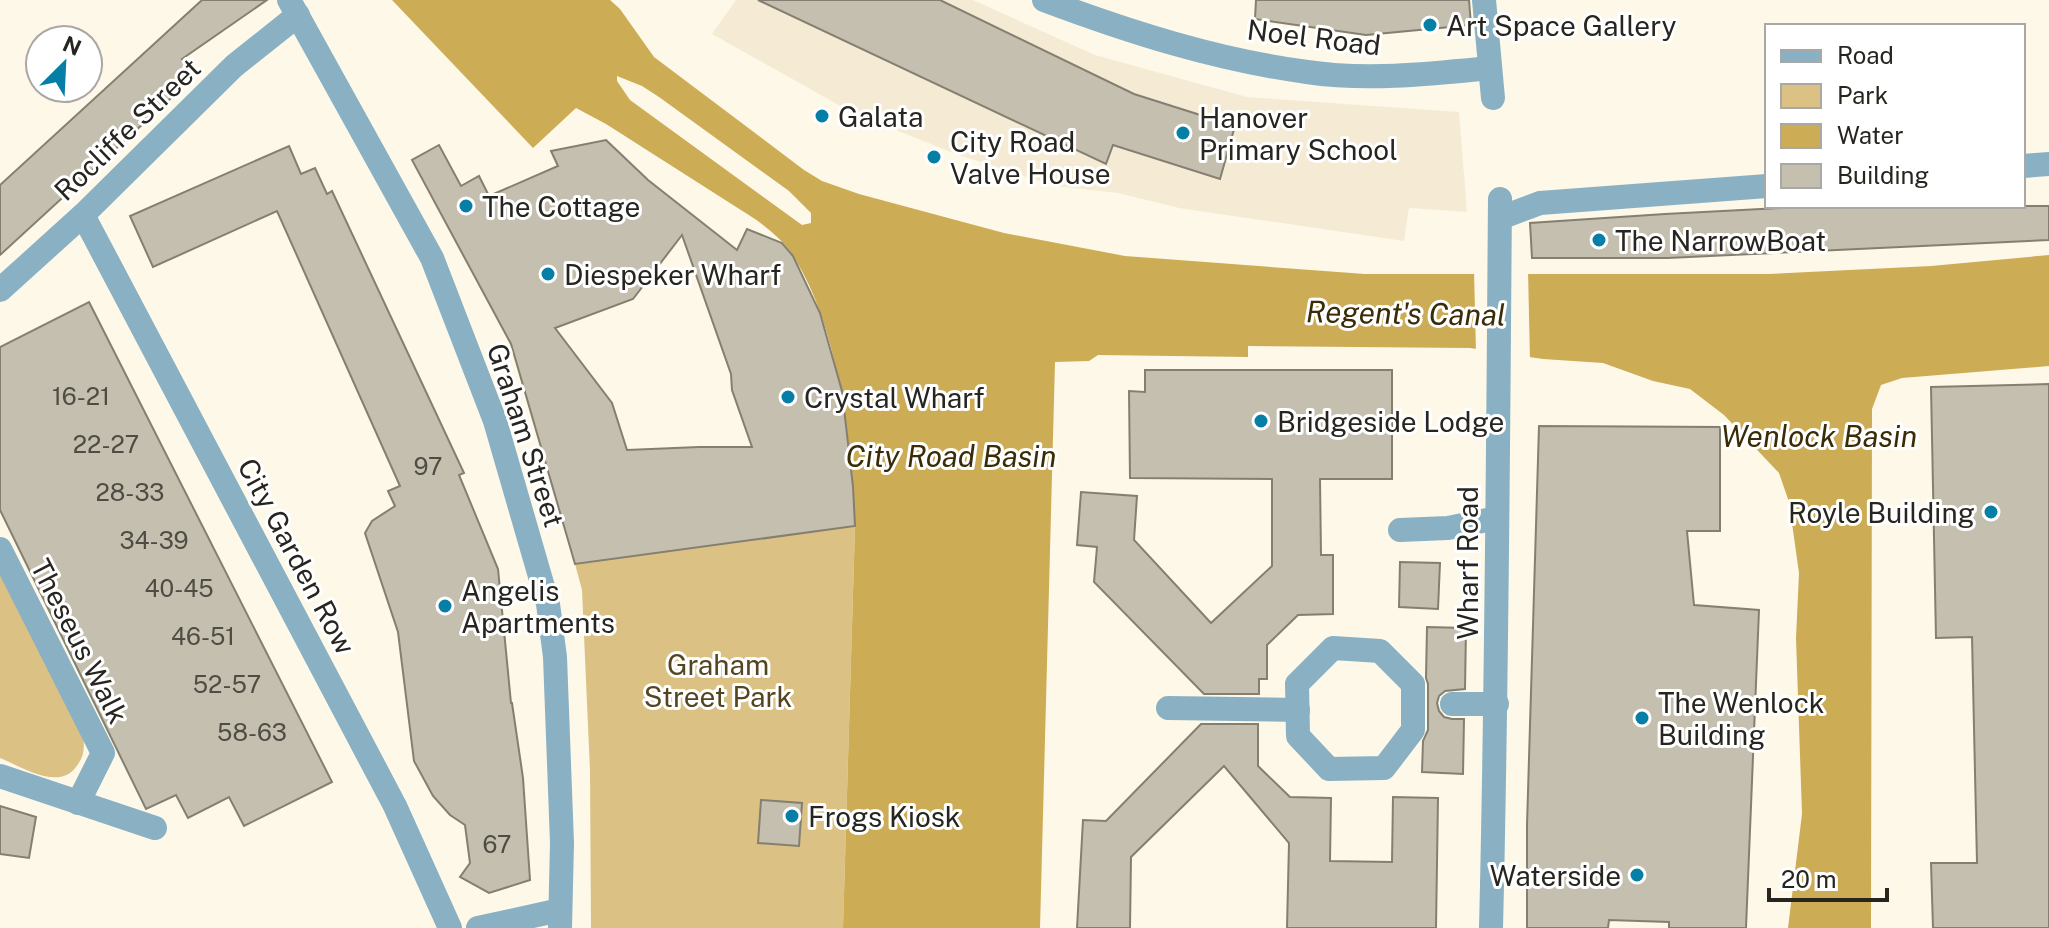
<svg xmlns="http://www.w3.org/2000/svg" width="2049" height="928" viewBox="0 0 2049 928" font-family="'Public Sans',sans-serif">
<rect width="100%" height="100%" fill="#fef8e8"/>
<!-- built -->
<path fill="#f5ebd4" d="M736 0H973L1095 55 1247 97 1459 112 1467 212 1409 208 1404 241 1179 208 1118 193 1055 186 956 154 853 113 712 34Z"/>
<!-- green -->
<g fill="#dbc284">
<path d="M855 526 843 928H591L590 771 582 590 575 564Z"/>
<path d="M0 564 83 736C85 748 84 757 76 767 59 791 22 767 0 758Z"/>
</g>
<!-- water -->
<path fill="#cdac56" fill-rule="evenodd" d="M392 0H610L620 9 654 57 804 170 822 181 859 194 1004 233 1125 256 1365 274H1768L1931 266 2049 255V366L1902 378 1881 385 1872 409 1871 928H1788L1802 814 1796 638 1799 573 1789 502 1779 473 1724 415 1690 389 1653 381 1603 363 1543 359 1470 348 1248 346V357L1098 355 1089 361 1055 362 1040 928H843L855 526C850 441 840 331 794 257 784 241 770 230 755 219L606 124 576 108 533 148ZM617 76 642 86 659 97 789 191 811 213V223L802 225 630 100 617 81Z"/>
<!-- pier -->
<path fill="#fef8e8" d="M1474 270H1528L1530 361 1476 353Z"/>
<!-- building -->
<g fill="#c5bfb0" stroke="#857f71" stroke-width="2" fill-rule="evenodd">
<path d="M202 0H267L182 59 194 77 0 255V185Z"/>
<path d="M758 0H940L1134 94 1235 126 1220 179 1113 145 1106 164Z"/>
<path d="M1256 0H1469L1471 25 1366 35 1255 19Z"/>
<path d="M606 140 648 180 737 250 747 229 782 243 793 256 820 313 842 391 853 487 855 526 575 564 511 344 412 160 439 145 461 186 479 176 489 196 558 166 551 151ZM682 235 731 374 732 390 752 447H699L627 450 612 403 555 328 633 299Z"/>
<path d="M289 146 301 174 315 168 327 194 332 191 464 473 459 475 498 569 511 703H512L523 778 530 880 489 893 460 877 470 863 465 825 450 815 433 796 414 761 398 632 365 533 372 521 395 506 388 491 400 486 277 211 153 267 130 216Z"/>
<path d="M1816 206H2049V240L1668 258H1532L1530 223 1665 214Z"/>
<path d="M89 302 332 782 244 826 229 797 188 818 176 795 146 809 0 510V347Z"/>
<path d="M1145 370H1392V479H1320L1321 555H1333V614L1298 615 1267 645V679H1259V694H1204L1094 582 1097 547 1077 545 1081 492 1137 496 1134 540 1211 623 1272 566V479L1130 478 1129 391 1145 392Z"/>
<path d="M2049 384V928H1933L1931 863H1977L1972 637 1936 638 1931 387Z"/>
<path d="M1539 426 1720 427V531H1687L1694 605 1759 610 1746 928H1669V922L1609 920 1608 928H1527V825Z"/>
<path d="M1400 562 1440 563 1438 609 1399 607Z"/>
<path d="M1427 627 1466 628 1465 689 1445 691 1439 696 1437 703 1439 711 1444 717 1452 719H1464L1463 774 1422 772 1423 741 1428 730V684L1426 678Z"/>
<path d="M1201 724H1258V766L1290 797 1331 798 1330 861 1392 862 1393 797 1438 798 1436 928H1287L1289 843 1224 766 1131 857 1130 928H1077L1083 820 1106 821Z"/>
<path d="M761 800 802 803 799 846 758 843Z"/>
<path d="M0 806 36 817 29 858 0 854Z"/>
</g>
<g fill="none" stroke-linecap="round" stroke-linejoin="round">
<!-- minor -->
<g stroke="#89b1c3" stroke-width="24">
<path d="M289 0 432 258 495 421 548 604 555 657 562 843 560 928"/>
<path d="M1044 0C1129 32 1217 60 1307 72 1367 81 1430 74 1490 68"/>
<path d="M1484 0 1493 98"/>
<path d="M2023 166 2049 164"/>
<path d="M83 215 395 806 450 928"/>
<path d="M1500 218 1540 203 1767 186"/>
<path d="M0 290 83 215 234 66 298 15"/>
<path d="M1400 530 1448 528 1497 518"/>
<path d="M0 549 103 753 78 803"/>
<path d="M1333 648 1380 651 1413 684V730L1384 768 1329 769 1298 736 1297 684Z"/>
<path d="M1452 704H1497"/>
<path d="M1168 708 1298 710"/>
<path d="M0 776 155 828"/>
<path d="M478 928 560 910"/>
<path d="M1491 928C1497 685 1498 442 1500 199"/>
</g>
</g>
<!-- markers -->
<g fill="#057fa5" stroke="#fff" stroke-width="3">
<circle cx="1430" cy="25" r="8"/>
<circle cx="822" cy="116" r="8"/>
<circle cx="1183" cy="133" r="8"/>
<circle cx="934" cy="157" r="8"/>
<circle cx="466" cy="206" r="8"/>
<circle cx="1599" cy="240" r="8"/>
<circle cx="548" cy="274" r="8"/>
<circle cx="788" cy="397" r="8"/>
<circle cx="1261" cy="421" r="8"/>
<circle cx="1991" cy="512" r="8"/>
<circle cx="445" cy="606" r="8"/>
<circle cx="1642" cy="718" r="8"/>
<circle cx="792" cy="816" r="8"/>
<circle cx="1637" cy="875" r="8"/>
</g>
<g text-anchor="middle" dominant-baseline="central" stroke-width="6" stroke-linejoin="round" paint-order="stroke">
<!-- number labels -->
<g font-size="24" fill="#4e4c43">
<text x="81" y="396">16-21</text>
<text x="106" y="444">22-27</text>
<text x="428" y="466">97</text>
<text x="130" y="492">28-33</text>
<text x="154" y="540">34-39</text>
<text x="179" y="588">40-45</text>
<text x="203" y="636">46-51</text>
<text x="227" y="684">52-57</text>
<text x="252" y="732">58-63</text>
<text x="497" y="844">67</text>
</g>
<!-- poi labels -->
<g font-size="28" fill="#27251f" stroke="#fff" text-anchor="start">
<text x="1446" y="25">Art Space Gallery</text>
<text x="838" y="116">Galata</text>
<text x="1199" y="117">Hanover<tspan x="1199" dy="32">Primary School</tspan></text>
<text x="950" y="141">City Road<tspan x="950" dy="32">Valve House</tspan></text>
<text x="482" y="206">The Cottage</text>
<text x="1615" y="240">The NarrowBoat</text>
<text x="564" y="274">Diespeker Wharf</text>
<text x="804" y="397">Crystal Wharf</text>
<text x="1277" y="421">Bridgeside Lodge</text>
<text x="1975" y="512" text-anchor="end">Royle Building</text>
<text x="461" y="590">Angelis<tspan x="461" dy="32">Apartments</tspan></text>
<text x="1658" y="702">The Wenlock<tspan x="1658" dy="32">Building</tspan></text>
<text x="808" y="816">Frogs Kiosk</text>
<text x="1621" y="875" text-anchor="end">Waterside</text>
</g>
<!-- street labels -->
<g font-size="28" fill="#27251f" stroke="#fff">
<text transform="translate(1314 37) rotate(7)">Noel Road</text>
<text transform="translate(127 129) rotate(-44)">Rocliffe Street</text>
<text transform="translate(526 435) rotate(72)">Graham Street</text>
<text transform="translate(297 556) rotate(62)">City Garden Row</text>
<text transform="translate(1467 563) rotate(-90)">Wharf Road</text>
<text transform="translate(80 641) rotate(63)">Theseus Walk</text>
</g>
<!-- park labels -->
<g font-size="28" fill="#544521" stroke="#fff">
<text x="718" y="664">Graham<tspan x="718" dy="32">Street Park</tspan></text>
</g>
<!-- water labels -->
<g font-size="30" font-style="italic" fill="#3a2c06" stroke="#fff">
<text transform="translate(1406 313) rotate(1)">Regent's Canal</text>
<text x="1819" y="436">Wenlock Basin</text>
<text x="951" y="456">City Road Basin</text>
</g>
</g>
<!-- legend -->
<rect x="1765" y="24" width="260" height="184" fill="#ffffff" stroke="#a9a8a5" stroke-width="2"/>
<rect x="1781" y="50" width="40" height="12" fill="#89b1c3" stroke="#a9a8a5" stroke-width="2"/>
<text x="1837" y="64" font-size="24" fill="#27251f">Road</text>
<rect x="1781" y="84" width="40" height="24" fill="#dbc284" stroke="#a9a8a5" stroke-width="2"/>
<text x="1837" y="104" font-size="24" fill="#27251f">Park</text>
<rect x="1781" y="124" width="40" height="24" fill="#cdac56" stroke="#a9a8a5" stroke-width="2"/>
<text x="1837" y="144" font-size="24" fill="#27251f">Water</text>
<rect x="1781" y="164" width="40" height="24" fill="#c5bfb0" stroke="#a9a8a5" stroke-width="2"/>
<text x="1837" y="184" font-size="24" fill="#27251f">Building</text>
<!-- north arrow -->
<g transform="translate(64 64) rotate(24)"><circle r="38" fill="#ffffff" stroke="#a9a8a5" stroke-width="2"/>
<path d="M0-6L14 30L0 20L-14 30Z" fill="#057fa5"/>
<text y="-12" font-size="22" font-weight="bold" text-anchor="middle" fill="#27251f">N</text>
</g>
<!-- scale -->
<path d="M1769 888v12h118v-12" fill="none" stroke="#27251f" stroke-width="4"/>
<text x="1781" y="888" font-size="24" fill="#27251f" stroke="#ffffff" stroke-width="6" paint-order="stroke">20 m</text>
</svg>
